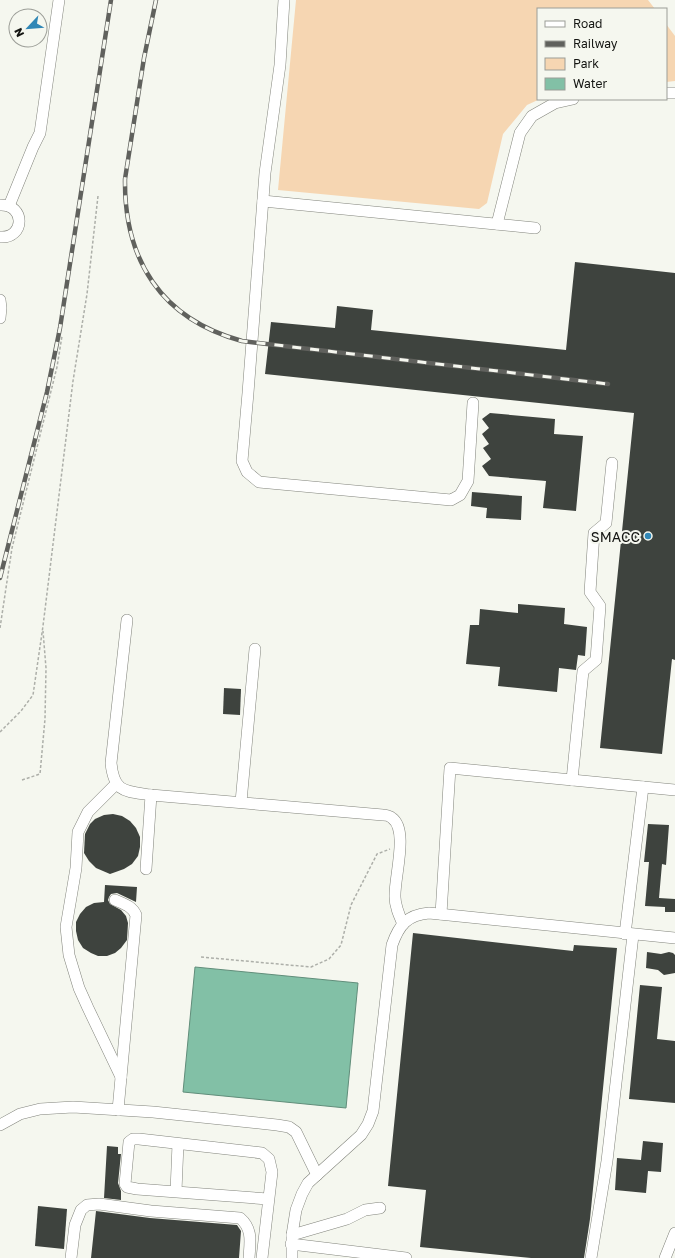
<svg xmlns="http://www.w3.org/2000/svg" width="675" height="1258" viewBox="0 0 675 1258" font-family="'Golos Text',sans-serif">
<rect width="100%" height="100%" fill="#f5f7ef"/>
<!-- green -->
<g fill="#f6d6b2">
<path d="M296 0H648L655 9H538V99H540L527 105 503 134 487 203 479 209 278 190Z"/>
<path d="M666 24 675 36V81L666 82Z"/>
</g>
<!-- water -->
<path fill="#82c0a6" stroke="#618d7a" d="M195 967 358 983 346 1108 183 1092Z"/>
<!-- building -->
<g fill="#3e433e">
<path d="M575 262 675 273V660L672 659 662 754 600 748 634 413 265 374 271 322 335 328 337 306 373 310 371 330 566 350Z"/>
<path d="M490 413 555 419 554 434 583 436 576 511 543 508 546 481 489 476 482 466 491 459 483 448 489 444 482 434 489 428 482 419Z"/>
<path d="M472 492 522 496 521 520 486 518 487 508 471 506Z"/>
<path d="M518 604 565 608 564 624 587 627 585 656 578 655 576 670 559 668 557 692 498 686 500 667 466 664 470 625H479L480 609 518 613Z"/>
<path d="M224 688 241 689 240 715 223 714Z"/>
<path d="M113 814 122 816 130 821 136 828 140 837V847L138 856 132 864 124 869 110 874 96 868 89 861 84 853 85 834 90 824 95 819 104 815Z"/>
<path d="M648 824 669 825 666 865 662 864 659 898 675 899V912H665V907L645 906 649 862H644Z"/>
<path d="M105 885 137 887 136 902 117 893 111 894 109 897 108 900 110 904 121 910 126 916 128 923 127 940 121 948 115 953 107 956H98L91 953 83 948 78 940 76 931V922L80 914 86 907 94 903 104 902Z"/>
<path d="M413 933 573 951 574 945 617 948 590 1219 584 1258H531L420 1247 426 1190 388 1186Z"/>
<path d="M647 952 661 954 669 952 673 953 675 955V973L664 975 658 970 646 968Z"/>
<path d="M640 985 662 987 657 1039 675 1041V1103L629 1099Z"/>
<path d="M643 1141 663 1143 661 1172 648 1171 646 1193 615 1190 617 1158 641 1160Z"/>
<path d="M107 1146 118 1147V1154H121L118 1183 121 1191V1200L104 1198Z"/>
<path d="M38 1206 67 1209 64 1249 35 1246Z"/>
<path d="M96 1211 150 1218 237 1225 241 1231 239 1258H91Z"/>
</g>
<g fill="none" stroke-linecap="round" stroke-linejoin="round">
<defs>
<g id="minor">
<path d="M284 0 280 65 265 173 248 393 242 461 247 472 259 482 451 500 460 495 468 481 473 403"/>
<path d="M666 93H675"/>
<path d="M263 201 535 228"/>
<path d="M0 205C26 204 25 239 0 237"/>
<path d="M9 206 33 147 40 133 59 0"/>
<path d="M497 224 520 133 532 116 555 103 573 99"/>
<path d="M0 300 1 308 0 318"/>
<path d="M127 620 111 763C114 793 125 791 151 795L383 815C385 815 390 816 392 818 409 830 394 878 395 897 395 906 399 915 403 924"/>
<path d="M572 780 583 671 596 660 600 606 590 592 594 533 606 523 612 463"/>
<path d="M116 784 88 812 78 832 76 868 66 927 69 955 79 988 88 1008 121 1077"/>
<path d="M241 802 255 649"/>
<path d="M146 869 151 795"/>
<path d="M115 900C124 904 132 906 136 915L118 1110"/>
<path d="M441 914 450 768 675 790"/>
<path d="M625 934 643 787"/>
<path d="M0 1125 20 1114 40 1109 73 1107 153 1112 277 1125 289 1127 296 1132 317 1175"/>
<path d="M176 1191 178 1144"/>
<path d="M292 1235 347 1219 365 1210 380 1208"/>
<path d="M291 1244 406 1258"/>
<path d="M71 1258 75 1225 81 1210 87 1205 99 1204 151 1211 240 1218C253 1229 250 1242 249 1258"/>
<path d="M262 1258 272 1172 269 1159 262 1153 139 1139H133L129 1142 125 1184 127 1187 137 1189 268 1199"/>
<path d="M292 1258V1235L296 1210 302 1194 308 1183 361 1135 368 1124 373 1111 392 945C399 925 407 915 429 913L675 938"/>
<path d="M591 1258 607 1161 633 935"/>
<path d="M665 1258 675 1233"/>
</g>
</defs>
<!-- minor casing -->
<use href="#minor" stroke="#82847c" stroke-width="12"/>
<!-- path -->
<g stroke="#adafa9" stroke-width="1.5" stroke-dasharray="3 2" stroke-linecap="butt">
<path d="M0 628 12 548 57 367 62 336"/>
<path d="M0 732 21 711 33 695 43 626 73 381 87 294 98 196"/>
<path d="M22 780 40 774 45 719 46 668 43 631"/>
<path d="M201 957 311 967 329 959 341 945 351 905 377 854 390 849"/>
</g>
<!-- minor -->
<use href="#minor" stroke="#fff" stroke-width="11"/>
<defs>
<g id="rail">
<path d="M156 0 144 58 125 179C124 260 161 319 242 341L608 384"/>
<path d="M0 578 47 392 60 328 111 0"/>
</g>
</defs>
<!-- rail casing -->
<use href="#rail" stroke="#60615d" stroke-width="4.5"/>
<!-- rail -->
<use href="#rail" stroke="#f5f7ef" stroke-width="3" stroke-dasharray="9" stroke-linecap="butt"/>
</g>
<!-- markers -->
<circle fill="#3087b6" stroke="#f5f7ef" stroke-width="1.5" cx="648" cy="536" r="4"/>
<g text-anchor="middle" dominant-baseline="central" stroke-width="4" stroke-linejoin="round" paint-order="stroke">
<!-- poi labels -->
<g font-size="14" fill="#141512" stroke="#f5f7ef" text-anchor="end">
<text x="640" y="536">SMACC</text>
</g>
</g>
<!-- legend -->
<rect x="537" y="8" width="130" height="92" fill="#f5f7ef" stroke="#9b9d97"/>
<rect x="545" y="21" width="20" height="6" fill="#ffffff" stroke="#9b9d97"/>
<text x="573" y="28" font-size="12" fill="#141512">Road</text>
<rect x="545" y="41" width="20" height="6" fill="#60615d" stroke="#9b9d97"/>
<text x="573" y="48" font-size="12" fill="#141512">Railway</text>
<rect x="545" y="58" width="20" height="12" fill="#f6d6b2" stroke="#9b9d97"/>
<text x="573" y="68" font-size="12" fill="#141512">Park</text>
<rect x="545" y="78" width="20" height="12" fill="#82c0a6" stroke="#9b9d97"/>
<text x="573" y="88" font-size="12" fill="#141512">Water</text>
<!-- north arrow -->
<g transform="translate(28 28) rotate(244)"><circle r="19" fill="#f5f7ef" stroke="#9b9d97"/>
<path d="M0-3L7 15L0 10L-7 15Z" fill="#3087b6"/>
<text y="-6" font-size="11" font-weight="bold" text-anchor="middle" fill="#141512">N</text>
</g>
</svg>
